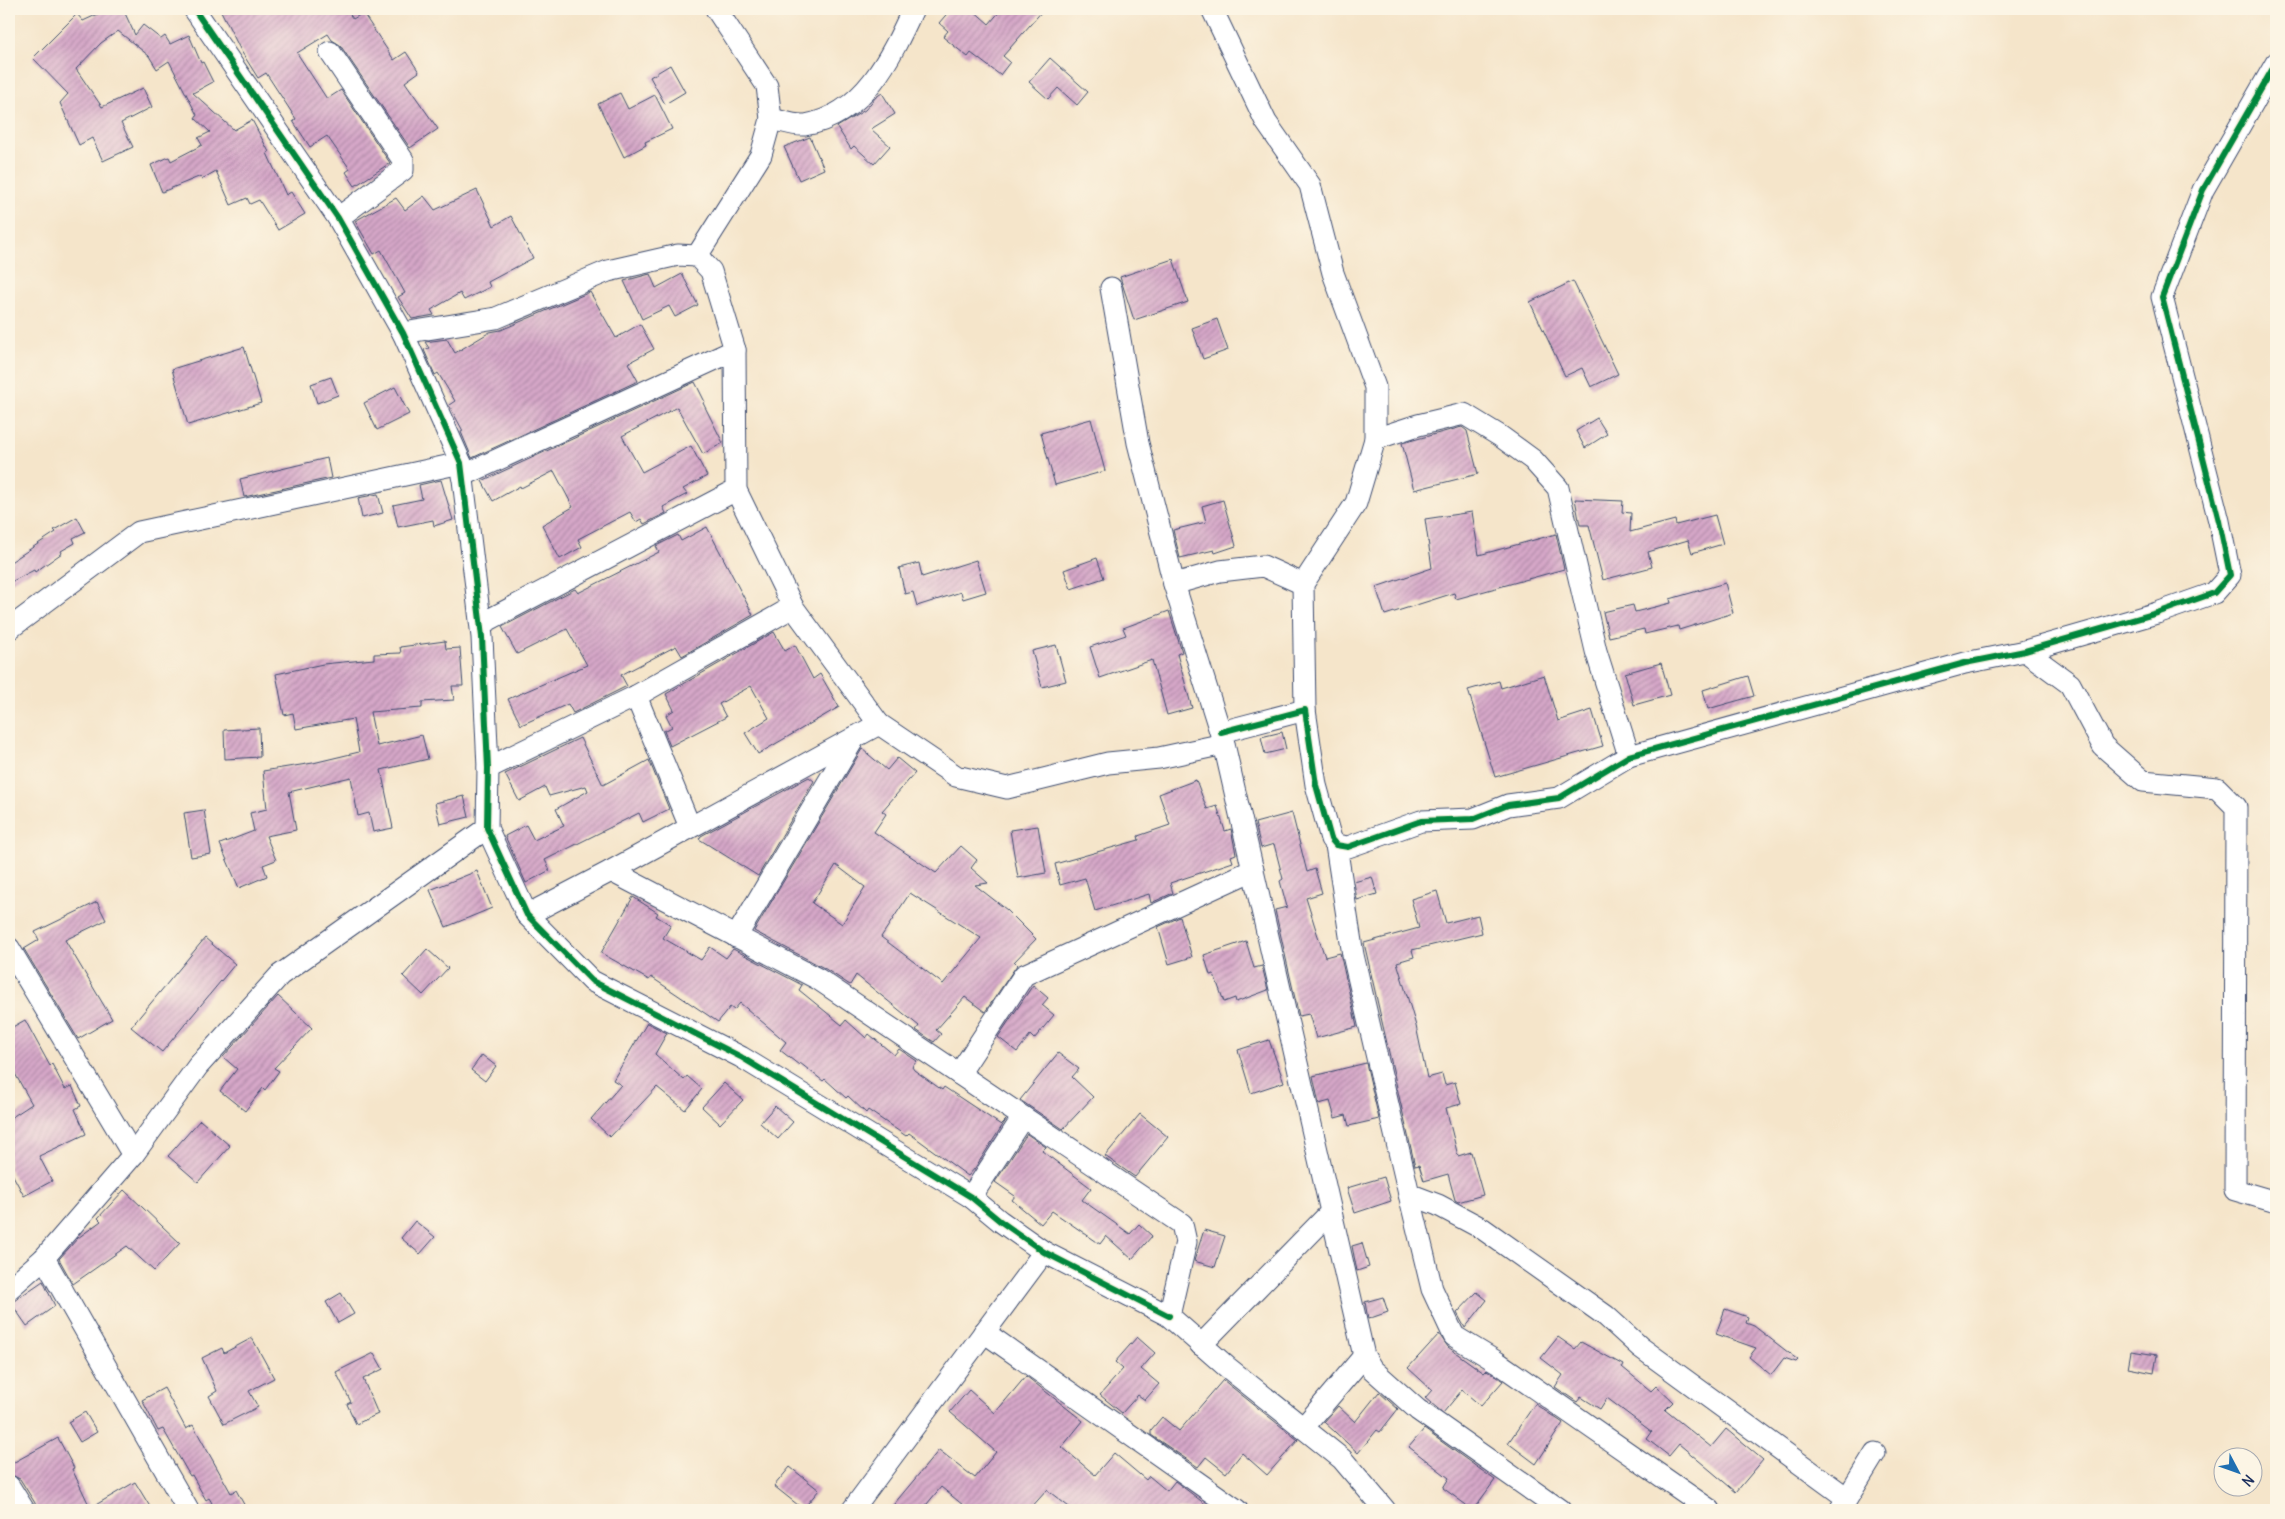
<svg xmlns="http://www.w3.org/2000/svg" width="2285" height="1519" viewBox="0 0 2285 1519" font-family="Delius,sans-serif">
<defs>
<pattern id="building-hatch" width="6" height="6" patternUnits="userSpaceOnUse" patternTransform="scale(1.25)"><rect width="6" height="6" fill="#d6a7c8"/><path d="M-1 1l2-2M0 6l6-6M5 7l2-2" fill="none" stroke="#ad88a6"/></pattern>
</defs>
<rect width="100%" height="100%" fill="#fcf5e5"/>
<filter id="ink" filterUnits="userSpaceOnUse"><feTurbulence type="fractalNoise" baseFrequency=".02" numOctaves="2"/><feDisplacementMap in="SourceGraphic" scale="10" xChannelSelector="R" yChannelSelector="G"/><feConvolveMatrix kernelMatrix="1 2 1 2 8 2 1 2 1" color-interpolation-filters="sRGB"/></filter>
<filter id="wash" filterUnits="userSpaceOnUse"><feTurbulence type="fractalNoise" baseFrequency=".0096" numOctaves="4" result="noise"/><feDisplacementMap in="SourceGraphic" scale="20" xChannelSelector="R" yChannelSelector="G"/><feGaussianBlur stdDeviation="1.12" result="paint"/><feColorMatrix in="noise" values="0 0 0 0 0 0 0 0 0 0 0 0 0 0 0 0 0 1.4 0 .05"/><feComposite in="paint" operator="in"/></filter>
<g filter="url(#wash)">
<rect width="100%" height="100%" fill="#f5e5ca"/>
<g id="blocks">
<!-- building -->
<g fill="url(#building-hatch)" fill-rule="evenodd">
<path d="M109 9H123L135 35 143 25 161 39 165 36 170 44 189 35 201 63 203 62 213 82 193 93 234 130 252 120 269 152 267 153 286 195 291 192 305 214 278 230 259 200 250 204 247 198 231 205 216 171 202 179 201 176 162 192 151 165 169 157 171 161 202 145 198 138 210 132 195 118 197 115 169 61 157 69 149 56 118 31 101 43 76 69 102 107 143 88 152 107 121 123 133 147 103 161 92 138 79 145 60 103 68 94 33 58 77 14 83 21Z"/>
<path d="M220 9H346L353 19 363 13 394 60 406 52 419 72 405 82 438 129 410 148 340 45 332 40 328 34 297 53 327 99 341 90 390 163 355 186 346 172 350 169 327 136 310 147 293 121 296 119 266 73 258 78 241 51Z"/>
<path d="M951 9H972L989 24 1002 9H1044L1003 56 1010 62 1000 75 971 53 968 57 943 37 948 31 939 23Z"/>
<path d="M1050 58 1088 92 1077 105 1058 88 1048 99 1029 82Z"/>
<path d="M670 65 685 92 665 104 650 77Z"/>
<path d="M620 93 628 109 655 95 672 129 645 142 646 145 624 157 598 104Z"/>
<path d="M882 93 895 114 871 129 890 146 874 164 854 146 851 149 837 127 865 110 876 97Z"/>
<path d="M810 137 824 169 799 180 784 147Z"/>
<path d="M477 190 494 226 511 216 533 258 488 282 490 287 464 300 460 293 431 310 434 315 412 319 398 297 405 293 381 250 374 254 355 221 396 198 405 210 424 196 435 210Z"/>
<path d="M1173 259 1188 302 1134 320 1120 277Z"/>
<path d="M650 274 656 288 682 274 698 305 675 317 669 306 642 319 624 281Z"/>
<path d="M1573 281 1618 374 1591 387 1582 368 1565 376 1530 302Z"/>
<path d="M590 292 616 338 640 324 654 349 628 363 638 381 472 458 461 432 463 431 449 405 455 401 438 373 435 375 424 350 429 348 425 342 447 339 455 353 490 332 501 330Z"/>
<path d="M1217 319 1228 350 1203 359 1192 328Z"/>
<path d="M244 347 261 403 188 425 172 369Z"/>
<path d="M331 377 338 395 317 403 311 384Z"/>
<path d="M695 382 705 402 703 403 723 443 703 454 677 407 622 436 642 472 691 446 707 476 683 489 687 494 663 507 666 513 644 524 641 519 636 522 630 512 578 539 582 547 560 559 542 525 573 507 554 471 521 488 520 486 493 501 482 481Z"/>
<path d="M395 387 409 414 377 430 364 403Z"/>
<path d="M1597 418 1607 434 1585 448 1576 431Z"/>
<path d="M1091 419 1105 471 1055 485 1041 433Z"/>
<path d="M1462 427 1467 431 1478 474 1414 490 1402 443Z"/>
<path d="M327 458 331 478 244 497 240 479Z"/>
<path d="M441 480 453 520 434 526 433 520 398 527 393 505 422 499 419 485Z"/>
<path d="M378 494 383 513 362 518 358 498Z"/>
<path d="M1575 499 1623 501 1622 512 1631 513 1630 532 1675 520 1676 525 1715 515 1723 544 1692 553 1688 540 1648 552 1652 567 1603 580 1589 525H1580Z"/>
<path d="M1223 500 1236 546 1215 553 1214 550 1180 558 1173 530 1206 522 1202 506Z"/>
<path d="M1472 512 1479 555 1556 534 1564 569 1456 599 1454 593 1385 615 1376 587 1432 568 1425 519Z"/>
<path d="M77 517 85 532 73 538 75 543 61 551 62 553 35 572 34 570 9 583V563L56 532 54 530Z"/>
<path d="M707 527 753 615 682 656 676 646 621 675 627 686 573 713 568 704 521 725 508 699 587 665 567 629 517 654 502 627 575 589 578 593 659 552 656 546 678 535 681 541Z"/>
<path d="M1097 558 1104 578 1071 589 1064 570Z"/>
<path d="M976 560 986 592 963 599 961 592 917 606 913 592 905 594 899 568 919 563 922 577Z"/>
<path d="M1725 583 1733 613 1679 630 1678 626 1645 634 1644 629 1609 637 1603 612 1633 605 1635 612 1671 603 1670 599Z"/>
<path d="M1169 611 1182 652 1177 654 1192 708 1167 715 1152 660 1100 678 1090 647 1126 635 1123 628Z"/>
<path d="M774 632 785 651 795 645 813 679 820 674 839 707 758 754 745 733 769 718 751 686 719 704 726 717 670 746 664 731 672 727 666 715 674 710 666 694Z"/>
<path d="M445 641 446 649 460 648 463 686H452L454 700 422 702V708L370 712 377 746 422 735 428 759 381 770 393 828 373 832 369 813 358 816 351 777 289 792 296 830 266 836 276 860 263 865 267 876 239 888 220 844 254 831 250 813 267 809 263 771 313 763 359 752 353 719 296 729 293 713 284 715 276 674 323 664 374 659V654L401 653 400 647Z"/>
<path d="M1056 645 1066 681 1042 687 1032 651Z"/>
<path d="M1661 663 1670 695 1634 705 1625 673Z"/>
<path d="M1544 675 1558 721 1592 710 1603 746 1495 777 1468 690 1499 681 1501 688Z"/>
<path d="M1748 676 1754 696 1708 709 1703 690Z"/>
<path d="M259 728 260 757 225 759 224 730Z"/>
<path d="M1282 732 1286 749 1265 754 1261 737Z"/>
<path d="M580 738 603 785 649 760 669 809 643 822 639 813 545 860 550 870 526 883 505 836 526 825 534 840 564 826 556 809 588 791 586 786 549 796 545 787 519 801 505 774Z"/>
<path d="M862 749 887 770 897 758 915 773 882 811 886 814 874 832 936 873 961 846 977 860 971 868 988 883 975 885 1007 910 1036 939 1014 962 1017 965 985 1012 965 997 936 1030 941 1034 934 1042 916 1030 919 1026 856 975 850 985 824 968 754 931ZM836 865 865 887 842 924 812 903ZM910 893 981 938 943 984 881 937Z"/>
<path d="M809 777 814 781 758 876 699 839 701 836Z"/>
<path d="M1196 780 1207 809 1217 806 1225 831 1231 829 1236 854 1231 856 1233 862 1170 883 1173 893 1151 903 1149 894 1095 911 1085 878 1060 885 1055 864 1139 840 1138 836 1170 825 1159 794Z"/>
<path d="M464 796 469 817 440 824 435 803Z"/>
<path d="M204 810 211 854 191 857 184 813Z"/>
<path d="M1292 813 1307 872 1315 869 1322 893 1306 898 1316 930 1325 957 1340 953 1357 1027 1316 1038 1309 1014 1299 1016 1275 910 1287 907 1280 881 1283 879 1274 844 1261 848 1255 823Z"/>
<path d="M1038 826 1046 873 1018 878 1010 830Z"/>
<path d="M477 871 492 908 446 927 430 890Z"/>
<path d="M1372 877 1377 894 1357 900 1354 882Z"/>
<path d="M1437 891 1446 923 1478 915 1482 933 1412 950 1414 957 1397 962 1416 1026 1427 1078 1442 1074 1445 1085 1455 1082 1461 1104 1446 1108 1458 1156 1471 1152 1483 1195 1458 1202 1455 1200 1448 1174 1424 1181 1419 1165 1415 1166 1364 943 1419 928 1411 899Z"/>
<path d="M633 897 658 913 656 916 671 925 663 938 701 960 710 947 726 958 733 949 802 985 799 990 842 1025 846 1020 866 1038 869 1034 894 1055 899 1049 917 1061 912 1067 914 1070 942 1090 944 1087 1001 1125 1006 1120 975 1168 968 1176 909 1133 906 1136 868 1110 866 1113 848 1096 846 1098 825 1079 823 1081 800 1063 799 1065 780 1050 786 1042 740 1003 734 1010 730 1007 718 1022 651 977 649 980 601 953Z"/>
<path d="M97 902 106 920 65 940 112 1019 78 1039 24 949 39 940 35 932Z"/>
<path d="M1180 917 1192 957 1169 964 1158 927Z"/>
<path d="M205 938 235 964 162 1052 131 1027Z"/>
<path d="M1246 941 1254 968 1262 966 1268 990 1236 1002 1235 998 1224 1002 1214 974 1210 975 1204 955Z"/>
<path d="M427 949 448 968 423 995 403 976Z"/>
<path d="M1033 985 1048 998 1042 1005 1054 1015 1034 1039 1030 1035 1017 1052 998 1037Z"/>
<path d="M278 996 312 1028 274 1068 279 1071 265 1090 263 1088 245 1111 220 1091 237 1069 223 1057Z"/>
<path d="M25 1020 50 1066 52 1064 65 1089 72 1086 81 1106 75 1109 86 1134 39 1156 52 1181 24 1196 9 1168V1119L32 1104 9 1063V1029Z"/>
<path d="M647 1023 667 1033 655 1054 684 1080 687 1076 702 1089 685 1110 657 1087 610 1137 591 1119 621 1085 613 1080Z"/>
<path d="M1269 1040 1284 1082 1251 1093 1238 1050Z"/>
<path d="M1058 1053 1079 1069 1072 1077 1093 1097 1063 1129 1020 1100Z"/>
<path d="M482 1055 496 1066 485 1081 471 1070Z"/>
<path d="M1366 1063 1379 1119 1349 1126 1346 1115 1335 1118 1330 1101 1319 1104 1313 1076Z"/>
<path d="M724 1083 743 1100 720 1124 702 1107Z"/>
<path d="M775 1106 793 1122 778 1139 760 1123Z"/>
<path d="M1140 1114 1168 1137 1135 1177 1105 1156Z"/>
<path d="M200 1120 230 1146 198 1182 168 1156Z"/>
<path d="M1027 1134 1046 1147 1042 1151 1091 1188 1082 1200 1130 1234 1139 1224 1152 1236 1132 1259 1106 1236 1100 1244 1052 1211 1041 1224 1012 1200 1015 1196 995 1182Z"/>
<path d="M1384 1177 1391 1201 1355 1213 1347 1188Z"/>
<path d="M124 1190 180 1243 154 1271 127 1246 73 1284 59 1259 78 1238 101 1221 98 1218Z"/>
<path d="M415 1221 435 1237 420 1254 401 1238Z"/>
<path d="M1204 1230 1225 1236 1215 1267 1194 1261Z"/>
<path d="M1362 1243 1369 1267 1357 1271 1352 1246Z"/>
<path d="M43 1281 55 1306 27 1326 11 1303Z"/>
<path d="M1477 1292 1487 1300 1465 1328 1457 1313Z"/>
<path d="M341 1293 354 1314 338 1323 326 1302Z"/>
<path d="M1383 1297 1388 1312 1368 1319 1365 1302Z"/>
<path d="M1725 1309 1748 1317 1746 1323 1754 1326 1798 1360 1796 1362 1784 1358 1771 1375 1749 1357 1756 1348 1716 1334Z"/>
<path d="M1439 1334 1448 1347 1484 1373 1487 1370 1503 1381 1481 1406 1462 1390 1443 1413 1425 1398 1432 1390 1408 1368Z"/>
<path d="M1137 1337 1155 1353 1141 1369 1159 1384 1145 1400 1138 1395 1122 1413 1100 1395 1123 1369 1115 1362Z"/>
<path d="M1558 1337 1575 1349 1581 1342 1623 1365 1622 1367 1651 1391 1656 1386 1673 1402 1665 1410 1711 1447 1726 1429 1763 1460 1736 1492 1679 1444 1669 1456 1647 1439 1652 1432 1607 1398 1600 1409 1581 1397 1577 1402 1555 1387 1563 1375 1541 1358Z"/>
<path d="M252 1338 274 1378 249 1391 258 1407 224 1424 209 1396 217 1391 202 1358 222 1348 224 1353Z"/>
<path d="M2131 1351 2157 1355 2154 1373 2128 1368Z"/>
<path d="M374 1353 383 1369 363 1379 378 1414 356 1424 347 1404 351 1402 336 1372Z"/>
<path d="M1026 1376 1083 1421 1062 1447 1095 1475 1114 1453 1146 1480 1149 1476 1167 1491 1175 1481 1213 1510H1073L1047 1490 1029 1510H969L941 1487 922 1510H889L939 1450 975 1478 996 1452 950 1412 969 1390 995 1413Z"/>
<path d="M1223 1380 1298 1440 1267 1475 1242 1453 1226 1473 1206 1457 1198 1467 1151 1435V1430L1162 1417 1179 1431Z"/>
<path d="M164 1388 186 1429 193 1425 231 1493 236 1490 247 1510H200L212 1503 209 1498 206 1500 192 1475 190 1476 163 1429 158 1431 142 1400Z"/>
<path d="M1379 1392 1398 1409 1380 1432 1377 1430 1358 1453 1324 1422 1338 1406 1355 1422Z"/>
<path d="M1535 1404 1563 1423 1536 1464 1508 1443Z"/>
<path d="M85 1412 97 1432 80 1442 68 1422Z"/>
<path d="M1424 1429 1495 1480 1473 1510 1443 1488 1449 1478 1409 1447Z"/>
<path d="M58 1438 74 1468 72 1469 89 1505 79 1510H36L35 1503 20 1479 9 1474V1465Z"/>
<path d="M790 1467 819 1490 803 1509 774 1486Z"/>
<path d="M135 1482 152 1510H87Z"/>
</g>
</g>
</g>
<g filter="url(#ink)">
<use href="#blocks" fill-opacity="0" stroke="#3c4a6e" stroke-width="1"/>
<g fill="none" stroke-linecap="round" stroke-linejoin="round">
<defs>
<g id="minor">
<path d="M194 9 338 218 403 333 461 463 482 637 488 768 487 828 527 915 592 981 741 1057 971 1197 1000 1221 1044 1252 1169 1316"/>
<path d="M1212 9 1266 122 1310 185 1333 273 1375 387V439L1356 503 1303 584 1305 710"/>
<path d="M330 52 403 160V170L338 218"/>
<path d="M771 119C781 121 795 126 805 125 864 115 891 57 913 9"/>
<path d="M697 256 761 155 771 119 767 86 716 9"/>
<path d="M1111 288 1138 443 1174 584 1224 744 1364 1356 1372 1369 1418 1410 1560 1510"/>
<path d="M403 333 496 318 608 271 678 255 697 256 711 271 735 350 736 490 793 607 879 724 956 776 1007 788 1108 763 1159 758 1224 744"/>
<path d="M1375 439 1418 425 1464 414 1500 436 1533 460 1558 488 1596 651 1629 756"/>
<path d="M462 476 735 350"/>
<path d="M1174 584 1220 571 1263 566 1303 584"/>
<path d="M481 624 736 490"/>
<path d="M9 629 139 532 461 463"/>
<path d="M2025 651 2070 684 2103 746 2143 781 2217 788 2236 807 2235 1190 2276 1202"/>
<path d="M636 696 690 827"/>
<path d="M1221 732 1305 710 1316 785 1331 839 1336 845 1348 847 1421 821 1473 819 1508 805 1559 798 1629 756 1965 663 2025 651 2157 613 2214 593 2230 575 2219 521 2162 297 2203 190 2276 63"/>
<path d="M488 768 636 696 793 607"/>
<path d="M1336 845 1353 955 1409 1194 1432 1289 1454 1336 1497 1362 1710 1510"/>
<path d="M611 871 818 979 1182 1224 1186 1242 1169 1316 1227 1367 1342 1459 1385 1510"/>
<path d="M527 915 611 871 879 724"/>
<path d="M736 937 855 737"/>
<path d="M9 948 133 1155"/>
<path d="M959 1074 1024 975 1253 870"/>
<path d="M1409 1194 1438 1205 1483 1229 1606 1316 1640 1347 1847 1498"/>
<path d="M971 1197 1023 1117"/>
<path d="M44 1258 188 1510"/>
<path d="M9 1289 44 1258 133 1155 198 1066 280 975 487 828"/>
<path d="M984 1332 1237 1510"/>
<path d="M1201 1345 1331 1212"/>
<path d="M1303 1428 1364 1356"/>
<path d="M9 1486 24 1510"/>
<path d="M853 1509 1044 1252"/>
<path d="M1840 1510 1875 1453"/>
</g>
</defs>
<!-- minor casing -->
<use href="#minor" stroke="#3c4a6e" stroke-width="23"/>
<!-- minor -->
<use href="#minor" stroke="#fff" stroke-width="21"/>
<defs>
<g id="cycleway">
<path d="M194 9 338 218 403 333 461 463 482 637 488 768 487 828 527 915 592 981 741 1057 971 1197 1000 1221 1044 1252 1169 1316"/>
<path d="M1221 732 1305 710 1316 785 1331 839 1336 845 1348 847 1421 821 1473 819 1508 805 1559 798 1629 756 1965 663 2025 651 2157 613 2214 593 2230 575 2219 521 2162 297 2203 190 2276 63"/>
</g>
</defs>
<!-- cycleway casing -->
<use href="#cycleway" stroke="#fcf5e5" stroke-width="9"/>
<!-- cycleway -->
<use href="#cycleway" stroke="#00873e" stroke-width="6"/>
</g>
</g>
<!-- margin -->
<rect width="2285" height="1519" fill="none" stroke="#fcf5e5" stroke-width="30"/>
<!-- north arrow -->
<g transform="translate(2238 1472) rotate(131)"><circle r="24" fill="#fcf5e5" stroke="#a2a6af"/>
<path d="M0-4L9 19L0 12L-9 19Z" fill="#1f6fb2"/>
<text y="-8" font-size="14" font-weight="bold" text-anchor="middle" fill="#1b2f5e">N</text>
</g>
</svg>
